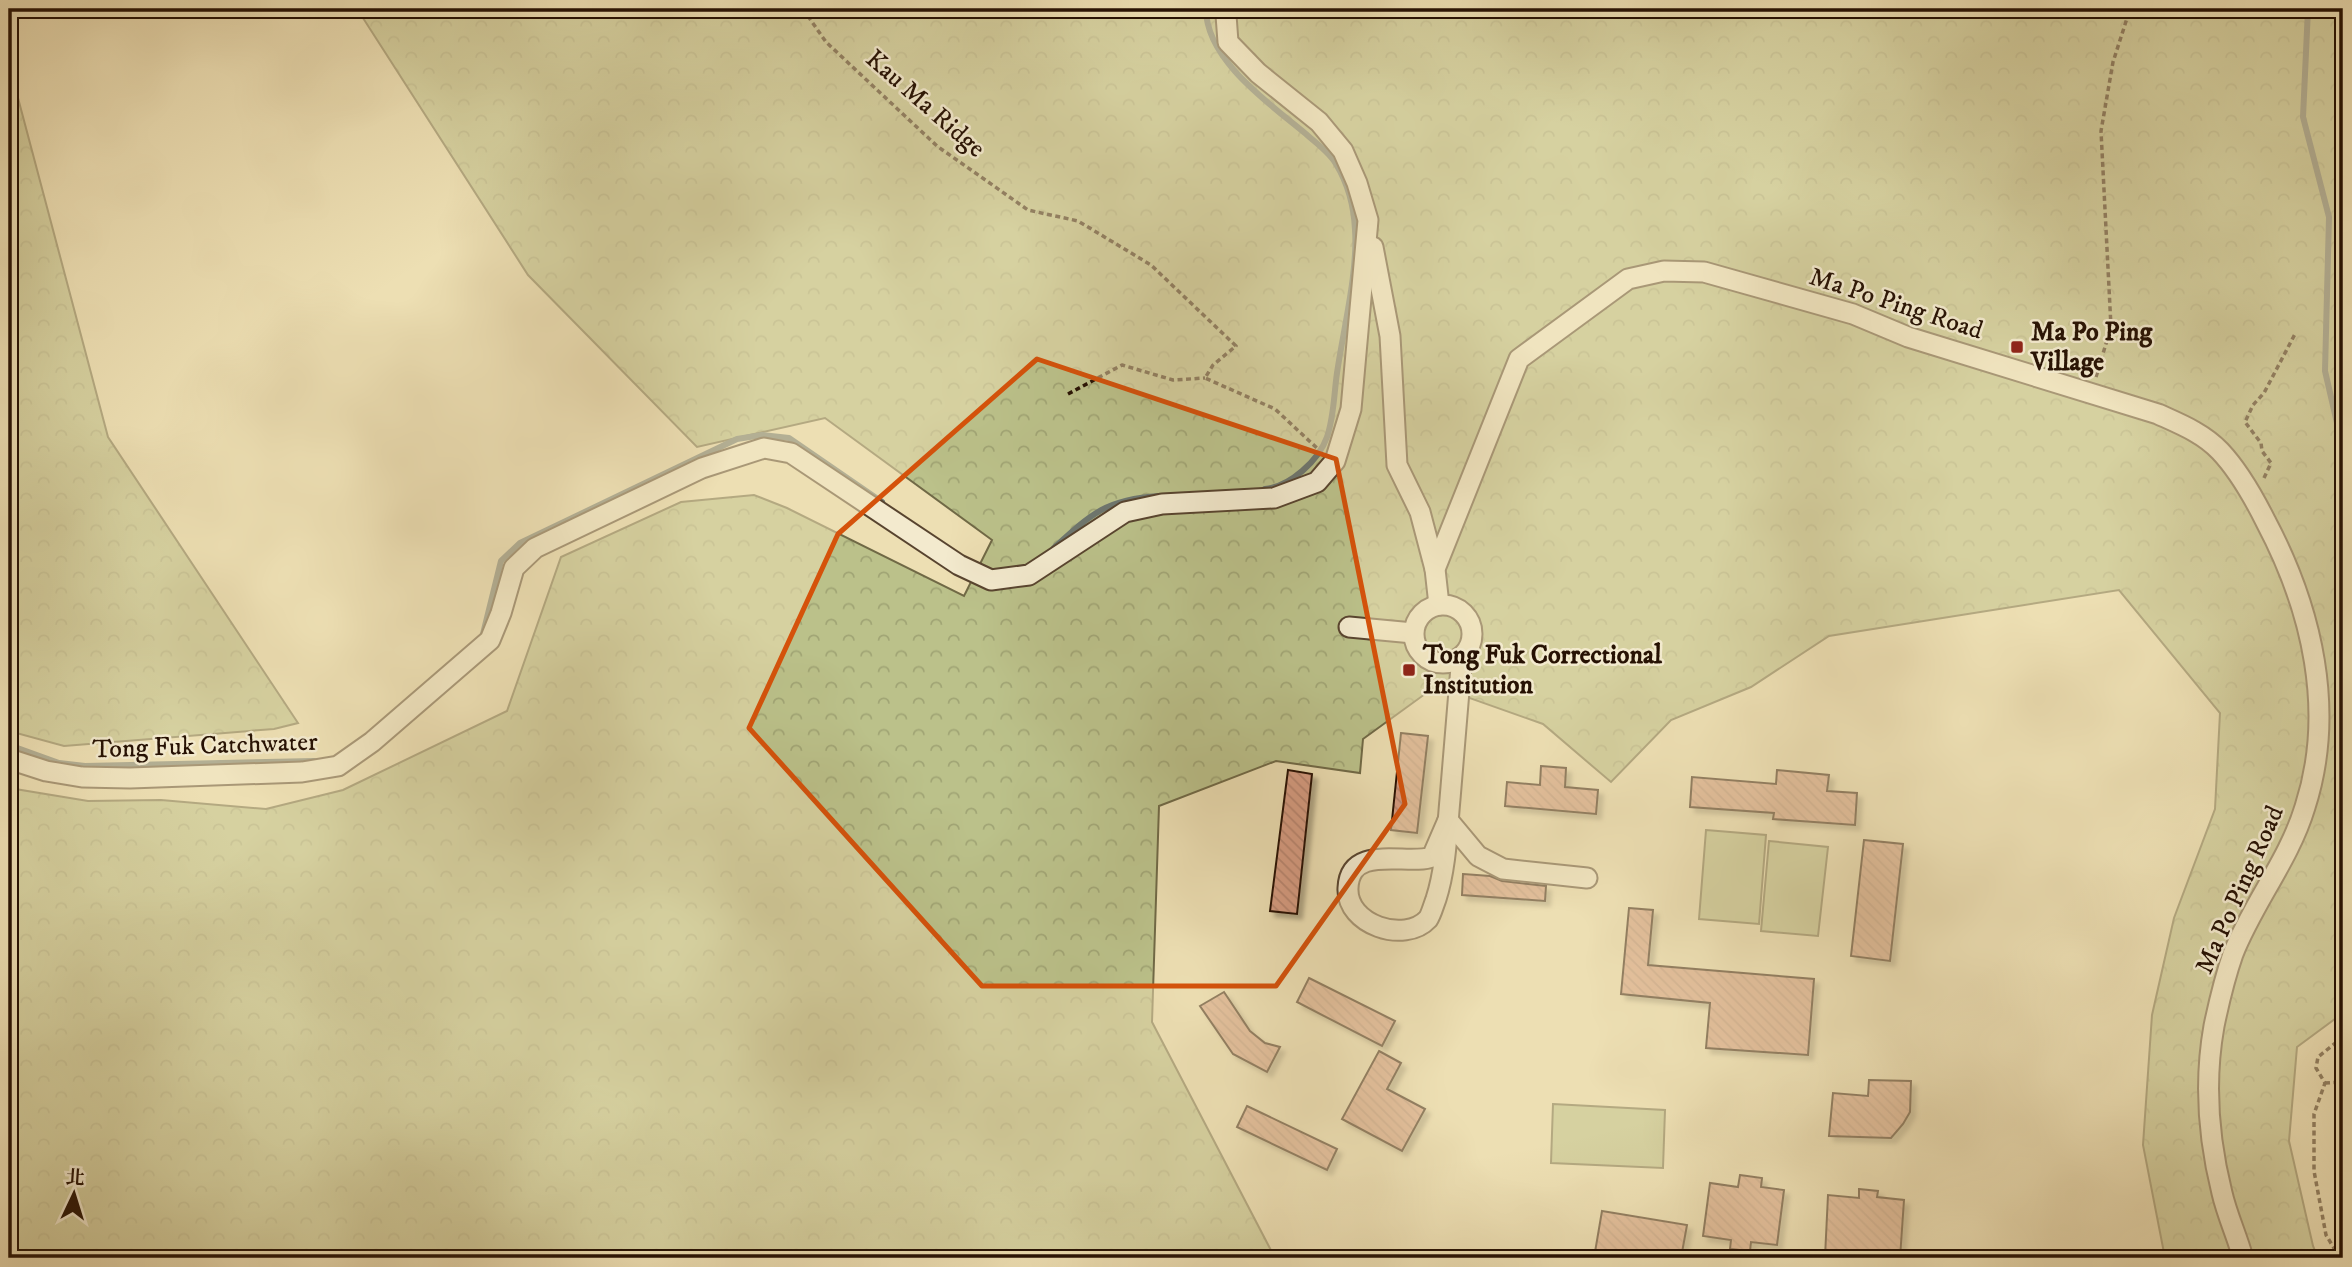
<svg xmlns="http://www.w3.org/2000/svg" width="2352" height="1267" viewBox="0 0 2352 1267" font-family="'IM FELL DW Pica','Noto Serif TC',serif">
<defs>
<pattern id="forest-crowns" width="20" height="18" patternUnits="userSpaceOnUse" patternTransform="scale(1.75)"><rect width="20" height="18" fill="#bbc18a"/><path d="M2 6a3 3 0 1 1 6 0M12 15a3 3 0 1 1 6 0" fill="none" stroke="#a1a575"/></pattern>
<pattern id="building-back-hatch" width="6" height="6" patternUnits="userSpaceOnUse" patternTransform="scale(1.75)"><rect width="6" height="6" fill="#d79c82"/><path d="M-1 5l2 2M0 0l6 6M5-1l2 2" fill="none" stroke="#b8856f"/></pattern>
<filter id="shadow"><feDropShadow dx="5" dy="5" stdDeviation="2" flood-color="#0004"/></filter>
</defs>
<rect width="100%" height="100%" fill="#eddfb3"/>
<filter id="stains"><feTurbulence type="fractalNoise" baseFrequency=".00286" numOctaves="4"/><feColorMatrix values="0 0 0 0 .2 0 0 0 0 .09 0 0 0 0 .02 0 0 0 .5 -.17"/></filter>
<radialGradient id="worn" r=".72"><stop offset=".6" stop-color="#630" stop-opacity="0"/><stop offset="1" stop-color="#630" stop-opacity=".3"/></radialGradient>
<!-- forest -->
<g fill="url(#forest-crowns)" stroke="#706946" stroke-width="2">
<path d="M363 9H2343V1013L2297 1047 2289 1141 2313 1246 2318 1258H2165L2143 1145 2152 1015 2174 918 2215 809 2220 713 2119 590 1829 636 1751 687 1671 720 1611 782 1543 724 1436 686 1363 739 1360 773 1276 761 1159 806 1152 1022 1275 1258H1188L968 1250 684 1257 557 1252 451 1258H9V788L88 801 161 800 266 809 343 790 507 711 561 557 681 502 754 495 787 508 964 596 992 540 825 418 697 447 528 275 363 18Z"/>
<path d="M9 80 14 83 108 437 298 723 274 729 64 746 9 731Z"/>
</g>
<!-- park -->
<g fill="#bbc18a" stroke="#706946" stroke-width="2">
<path d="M1706 830 1766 835 1759 924 1699 919Z"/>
<path d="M1769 841 1828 847 1818 936 1761 931Z"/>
<path d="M1553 1104 1665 1110 1663 1168 1551 1163Z"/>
</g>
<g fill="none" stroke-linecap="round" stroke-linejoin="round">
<!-- stream -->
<g stroke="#6d766f" stroke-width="6">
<path d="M1206 9C1206 60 1270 104 1306 134 1316 143 1330 153 1336 164 1348 184 1354 206 1355 230 1358 272 1343 331 1337 373 1334 393 1334 417 1327 437 1319 460 1290 487 1265 489"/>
<path d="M2308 9 2303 117 2329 217 2325 371 2343 449"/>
<path d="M1054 548C1091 514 1107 499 1159 496"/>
<path d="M482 638 501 561 520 543 737 439 762 435 789 438 882 502"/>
<path d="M9 745 59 763 85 766 314 761"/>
</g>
</g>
<!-- building -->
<g fill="url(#building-back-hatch)" stroke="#261103" stroke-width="2" filter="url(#shadow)">
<path d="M1401 733 1428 736 1417 833 1391 830Z"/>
<path d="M1541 766 1566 768 1565 787 1598 790 1596 814 1505 806 1507 782 1540 785Z"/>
<path d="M1288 770 1312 774 1297 914 1270 911Z"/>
<path d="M1777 770 1829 775 1827 791 1857 793 1855 825 1773 819 1774 813 1690 807 1692 777 1776 784Z"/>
<path d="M1864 840 1903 844 1890 961 1851 956Z"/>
<path d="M1463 874 1490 876 1502 881 1546 886 1545 901 1462 895Z"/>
<path d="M1629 908 1653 910 1648 965 1814 979 1808 1055 1706 1048 1710 1003 1621 994Z"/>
<path d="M1309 978 1395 1021 1382 1046 1297 1002Z"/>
<path d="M1224 992 1250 1031 1265 1043 1280 1047 1267 1072 1233 1054 1200 1006Z"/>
<path d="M1379 1051 1401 1063 1387 1089 1425 1109 1402 1151 1342 1119Z"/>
<path d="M1869 1080 1911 1081 1910 1112 1903 1124 1891 1138 1829 1136 1833 1093 1868 1096Z"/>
<path d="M1247 1106 1337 1149 1327 1170 1237 1127Z"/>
<path d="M1740 1175 1762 1178 1761 1187 1784 1190 1777 1245 1751 1242 1750 1251 1730 1249 1731 1240 1703 1236 1710 1183 1738 1187Z"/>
<path d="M1859 1189 1878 1191 1877 1197 1904 1200 1900 1258 1825 1257 1828 1195 1859 1198Z"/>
<path d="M1602 1211 1687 1225 1681 1258H1594Z"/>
</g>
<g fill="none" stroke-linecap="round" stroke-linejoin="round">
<defs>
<g id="minor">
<path d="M1373 247 1390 336 1397 465 1420 512 1435 569"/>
<path d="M1439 605 1435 569 1519 359 1628 279 1664 271 1704 272 1853 314 1908 337 2158 414C2180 424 2203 433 2220 451 2239 471 2254 498 2266 522 2312 609 2336 711 2305 807 2289 860 2253 903 2233 954 2225 977 2219 1002 2214 1026 2204 1082 2208 1137 2222 1193 2227 1215 2237 1236 2243 1258"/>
<circle cx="1443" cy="634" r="29"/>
<path d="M1349 627 1413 633"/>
<path d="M9 759 46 771 82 777 130 778 302 772 338 766 372 742 490 640 501 613 514 568 535 548 702 468 764 448 791 453 959 565 991 580 1029 575 1125 512 1162 504 1274 498 1317 482 1335 461 1351 409 1368 220 1357 183 1343 151 1319 122 1258 73 1228 42 1226 15 1229 9"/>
<path d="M1448 820 1432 857C1408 866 1350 843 1348 888 1346 925 1405 944 1428 919 1431 915 1434 904 1436 899 1446 868 1447 832 1450 799 1454 755 1457 711 1461 667L1457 660"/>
<path d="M1448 820 1478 856 1503 869 1587 878"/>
</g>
</defs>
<!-- minor casing -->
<use href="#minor" stroke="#58442f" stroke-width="23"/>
<!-- path -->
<g stroke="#261103" stroke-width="3.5" stroke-dasharray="5 3.5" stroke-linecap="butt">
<path d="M803 9 826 42 937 146 1028 210 1078 221 1151 265 1236 346 1213 365 1205 378 1275 409 1319 450"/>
<path d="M2096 377 2111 327 2101 131 2113 62 2130 9"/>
<path d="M1068 394 1122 365 1173 380 1205 378"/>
<path d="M2264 478 2271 463 2262 451 2261 443 2245 422 2253 405 2264 393 2295 334"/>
<path d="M2325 1083 2343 1082"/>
<path d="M2340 1258 2326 1235 2314 1171V1114L2325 1083 2316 1068 2318 1057 2343 1037"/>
</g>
<!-- minor -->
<use href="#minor" stroke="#f3eace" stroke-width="19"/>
</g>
<!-- marked area -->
<path d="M0 0H2352V1267H0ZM1037 359 1336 459 1405 804 1276 986H982L749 728 838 534Z" fill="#eddfb3" fill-opacity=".55" fill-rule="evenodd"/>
<path fill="none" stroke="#d5520b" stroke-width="5" stroke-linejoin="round" d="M1037 359 1336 459 1405 804 1276 986H982L749 728 838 534Z"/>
<!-- markers -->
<g fill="#8f2418" stroke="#f3eace" stroke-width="2.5">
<rect x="2010" y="340" width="14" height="14" rx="3.5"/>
<rect x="1402" y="663" width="14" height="14" rx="3.5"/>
</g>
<g text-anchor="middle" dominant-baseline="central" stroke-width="5" stroke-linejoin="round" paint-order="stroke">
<!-- street labels -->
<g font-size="26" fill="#261103" stroke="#f3eace">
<text transform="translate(925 104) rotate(41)">Kau Ma Ridge</text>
<text transform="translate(1896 304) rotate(18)">Ma Po Ping Road</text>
<text transform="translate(205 746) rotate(-2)">Tong Fuk Catchwater</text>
<text transform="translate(2240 890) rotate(-66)">Ma Po Ping Road</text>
</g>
<!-- poi labels -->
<g font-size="26" font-weight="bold" fill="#261103" stroke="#f3eace" text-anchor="start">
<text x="2031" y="332">Ma Po Ping<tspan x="2031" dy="30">Village</tspan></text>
<text x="1423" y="655">Tong Fuk Correctional<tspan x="1423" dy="30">Institution</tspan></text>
</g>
</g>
<!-- margin -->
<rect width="2352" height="1267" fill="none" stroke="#eddfb3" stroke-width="35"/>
<rect x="10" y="10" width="2331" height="1246" fill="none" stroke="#261103" stroke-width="3.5"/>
<rect x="18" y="18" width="2317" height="1232" fill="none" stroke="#261103" stroke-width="2"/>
<!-- north arrow -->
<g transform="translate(74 1194) rotate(4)" stroke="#f3eace" stroke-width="5" paint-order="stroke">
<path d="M0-5L12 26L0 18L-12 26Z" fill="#261103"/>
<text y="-10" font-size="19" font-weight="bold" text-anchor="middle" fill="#261103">北</text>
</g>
<rect width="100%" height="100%" filter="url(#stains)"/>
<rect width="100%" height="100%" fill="url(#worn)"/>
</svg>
